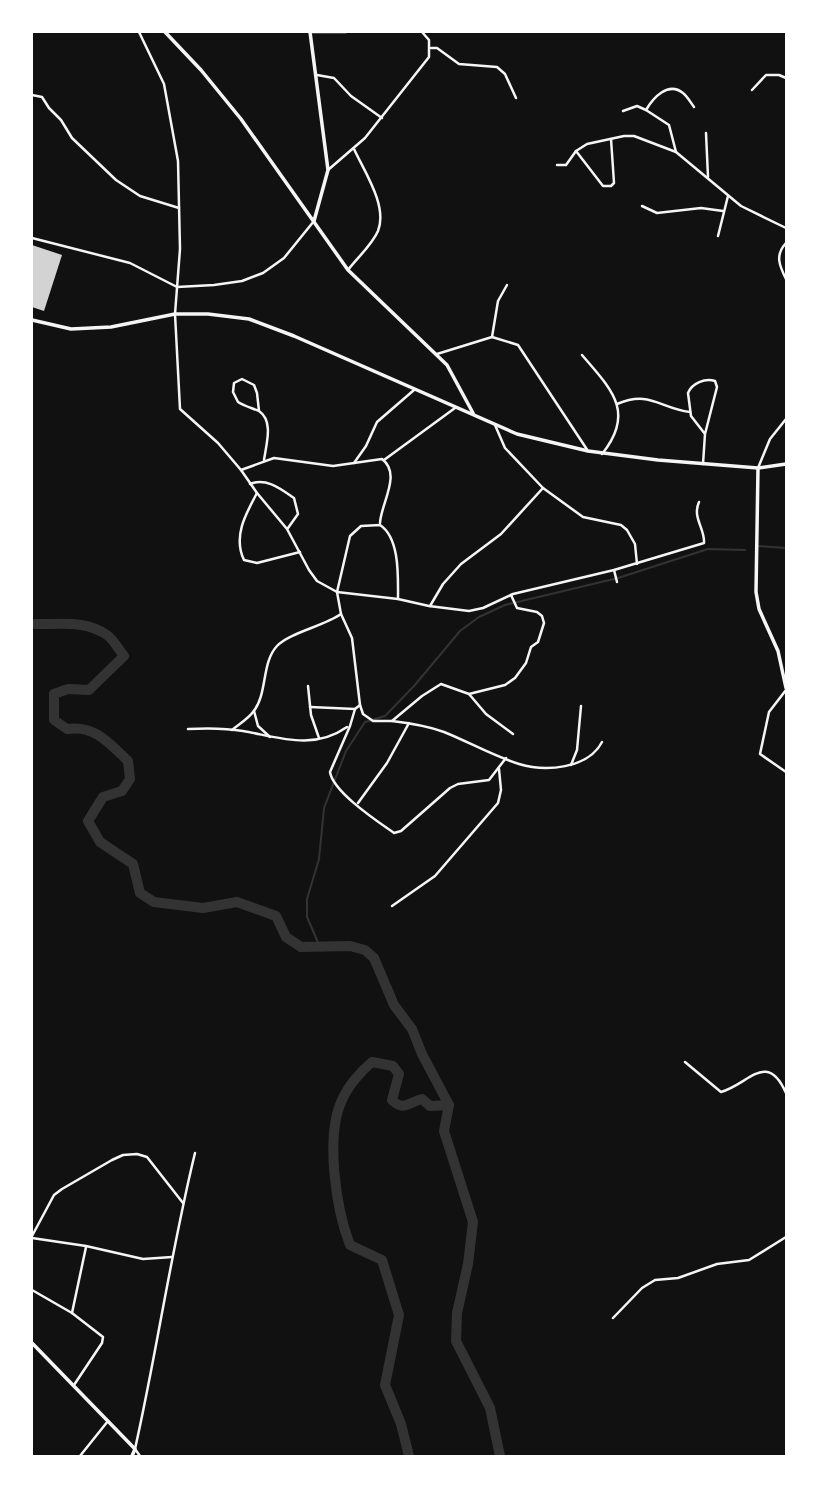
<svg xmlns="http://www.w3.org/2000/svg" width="818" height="1488" viewBox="0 0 818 1488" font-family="'Public Sans',sans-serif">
<rect width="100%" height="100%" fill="#111"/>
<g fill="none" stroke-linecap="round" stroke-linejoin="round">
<!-- stream -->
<g stroke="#333" stroke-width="2">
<path d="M757 546 786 548"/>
<path d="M320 947 307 917V899L319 859 324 808 346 751 365 722 385 716 414 686 460 631 479 617 505 605 618 578 708 549 745 550"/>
</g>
<!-- river -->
<g stroke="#333" stroke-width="10">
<path d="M32 624C57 625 84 619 107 635 114 640 119 650 124 656L89 690 68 689 54 694V720L67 729C95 725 109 743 128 761L130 779 122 791 103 797 88 821 100 842 133 864 140 893 154 902 203 908 237 902 276 916 286 937 301 947 350 946 365 950 374 958 394 1005 412 1029 422 1054 449 1105 430 1106 422 1099C409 1102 404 1112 392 1100L399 1074 393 1066 372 1062C361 1071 348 1086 342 1100 325 1136 336 1209 350 1245L382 1260 399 1315 385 1385 401 1424 409 1456"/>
<path d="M449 1105 444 1131 473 1222 468 1264 457 1313 456 1341 490 1408 500 1456"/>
</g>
</g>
<!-- building -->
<path fill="#d3d3d3" d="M32 245 62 255 44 311 32 307Z"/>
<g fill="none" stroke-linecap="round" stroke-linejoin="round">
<!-- minor -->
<g stroke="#f5f5f5" stroke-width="2.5">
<path d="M139 32 164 84 178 161 180 249 175 314 180 409 218 443 241 470 257 493 287 529 309 570 317 581 337 592 398 599 429 606 469 611 483 608 513 594 614 570 704 543C705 528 692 518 699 502"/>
<path d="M310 32H346"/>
<path d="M431 48H437L459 64 497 67 505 74 516 98"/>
<path d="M317 75 334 78 351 96 382 118"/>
<path d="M752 90 766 75H779L786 78"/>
<path d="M32 95 42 97 49 108 61 120 72 138 116 180 140 196 179 208"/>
<path d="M694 107C691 103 687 96 683 93 668 81 653 98 646 110L669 125 676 152 741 206 786 228"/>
<path d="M623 111 637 106 646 110"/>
<path d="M706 133 708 177"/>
<path d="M576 151 603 186H611L614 183 611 139"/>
<path d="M557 165H566L576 151 587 144 624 136H634L676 152"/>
<path d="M328 170 365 138 429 57V40L422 32"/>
<path d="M642 206 657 213 701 208 723 211"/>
<path d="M718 236 728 196"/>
<path d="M32 238 130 263 177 287 214 285 242 281 263 273 284 258 314 221"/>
<path d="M348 270C357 258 372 245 378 231 388 206 364 171 354 149"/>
<path d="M786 279C779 265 775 255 786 243"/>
<path d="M492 337 518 345 588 451"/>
<path d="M437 354 492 337 498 301 507 285"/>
<path d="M582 355C611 389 636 412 602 454"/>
<path d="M617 404C650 390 659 408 690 412"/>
<path d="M259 411 257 393 254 385 242 379 234 383 233 392 238 402C244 406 252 408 259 411 274 421 266 445 264 460"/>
<path d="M495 425 505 448 543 488 583 517 621 525 627 530 635 544 637 564"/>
<path d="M384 460 455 408"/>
<path d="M354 463 382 459C402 474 381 503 380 523"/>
<path d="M703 464 705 434 717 387 715 381C705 378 692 383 688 393L691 416 705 434"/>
<path d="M758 468 770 439 786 419"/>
<path d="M241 470 274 458 333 466 354 463 366 446 377 422 414 390"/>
<path d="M250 484C266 477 281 489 294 498L298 514 288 528"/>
<path d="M257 493C245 515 233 537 244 560L257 563 300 552"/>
<path d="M614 570 617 582"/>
<path d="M398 599C398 577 400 538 380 525L361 526 350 536 337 592 341 614 352 638 360 705 363 714 373 721H392L422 696 441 684 469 694 505 685 515 678 526 663 531 647 538 642 544 623 542 616 537 612 517 608 511 595"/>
<path d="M430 606 443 584 461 564 501 534 543 488"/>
<path d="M308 686 311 715 319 738"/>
<path d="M786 690 769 712 760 754 786 772"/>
<path d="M469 694 486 714 513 734"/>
<path d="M360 705 355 709 350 726 330 772C333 792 377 821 394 833L401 831 450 788 458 784 489 780 506 758"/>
<path d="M310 707 355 709"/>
<path d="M254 711 258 726 270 737"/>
<path d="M392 721C409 723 428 726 444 732 469 742 493 756 519 764 545 772 588 769 602 742"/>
<path d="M188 729C207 728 225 728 243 731 278 737 313 751 347 727"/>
<path d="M232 730C239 724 248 719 253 712 268 694 261 663 277 646 289 633 324 626 341 614"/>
<path d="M571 765 577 750 581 706"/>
<path d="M358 803 387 763 409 723"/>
<path d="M392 906 435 876 498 803 501 790 499 769"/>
<path d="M685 1062 721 1092C749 1084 767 1050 786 1093"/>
<path d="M32 1236 54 1195 62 1189 112 1160 123 1155 137 1154 147 1157 183 1203"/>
<path d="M32 1238 86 1246 143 1259 172 1257"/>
<path d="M32 1290 72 1313 103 1337 102 1343 74 1385"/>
<path d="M72 1313 86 1247"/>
<path d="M613 1318 642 1288 655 1280 678 1278 717 1264 749 1260 786 1237"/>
<path d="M80 1456 108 1421"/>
<path d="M140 1456 135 1449C157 1351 171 1251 195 1153"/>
</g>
<!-- tertiary -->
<g stroke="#f5f5f5" stroke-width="3.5">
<path d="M165 32 201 70 241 119 348 270 447 365 473 413"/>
<path d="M310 32 328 170 314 221"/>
<path d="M32 320 71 329 111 327 175 314H208L249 319 294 336 517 434 588 451 658 460 758 468 786 464"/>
<path d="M758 468 756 592 759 609 778 651 786 688"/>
<path d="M32 1343 135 1449 132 1456"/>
</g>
</g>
<!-- border -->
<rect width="818" height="1488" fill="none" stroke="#ffffff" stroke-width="66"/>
</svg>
